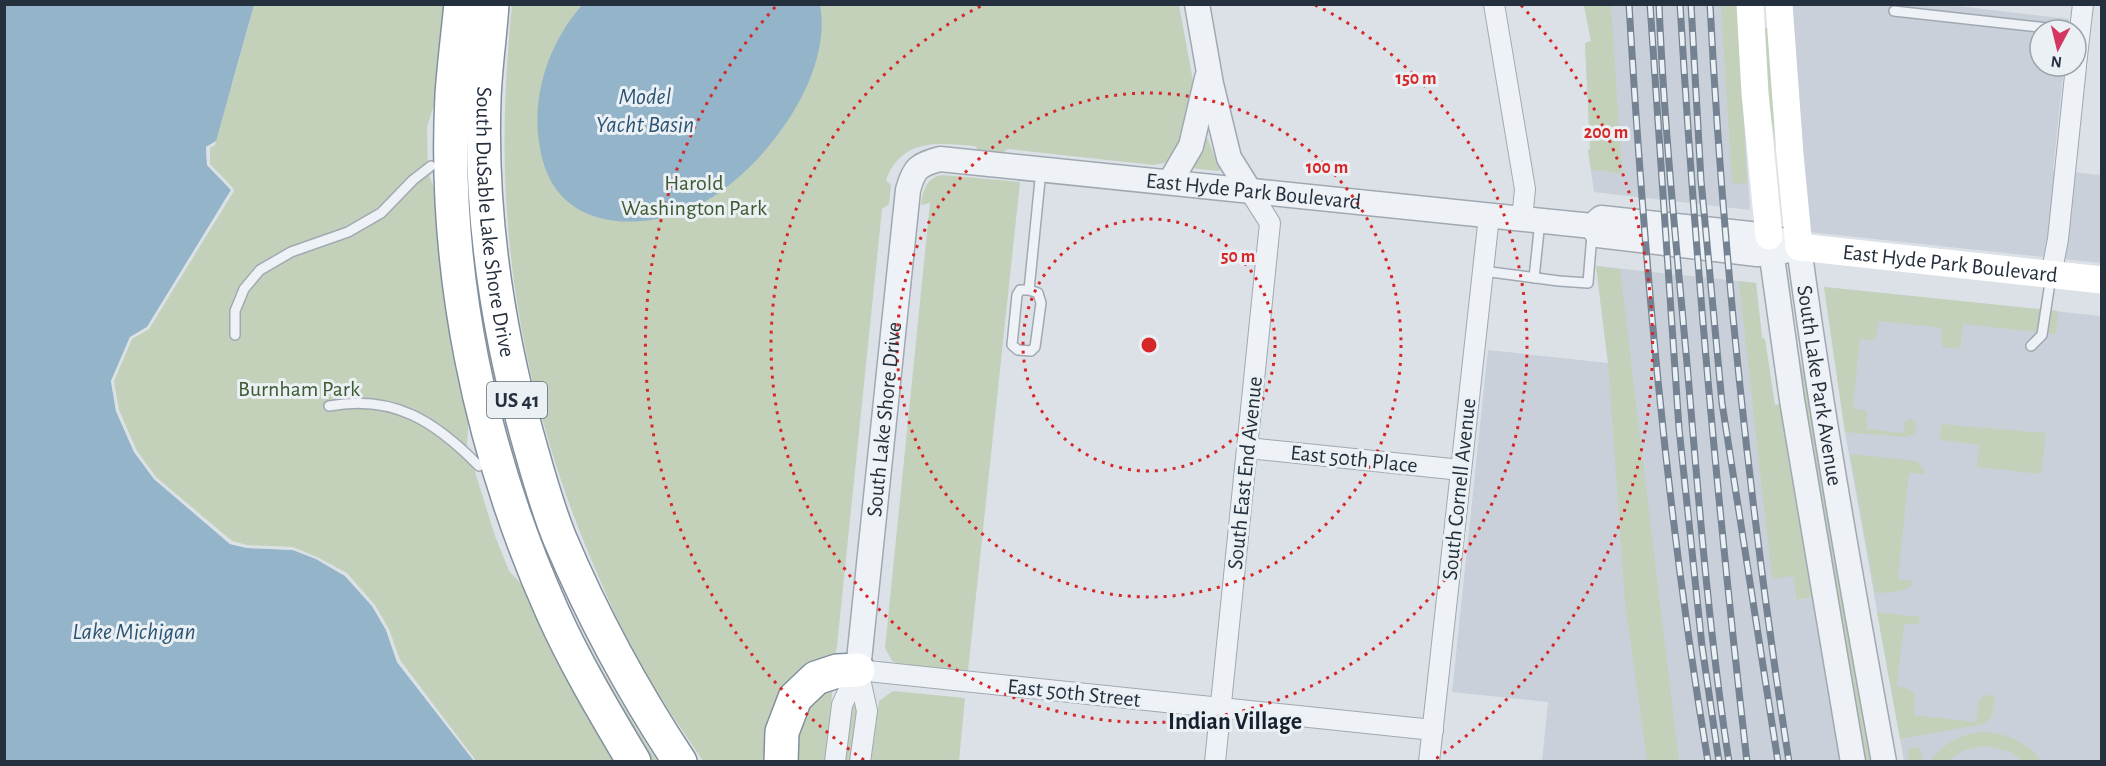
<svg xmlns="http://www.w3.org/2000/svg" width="2106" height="766" viewBox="0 0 2106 766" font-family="'Alegreya Sans',sans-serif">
<rect width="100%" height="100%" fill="#dbe1e7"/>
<!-- built -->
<g fill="#c9d0d9">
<path d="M1584 5H1737L1750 210 1594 192 1588 150 1590 149 1585 43 1591 41Z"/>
<path d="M1792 5H1958V6L2069 19 2068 30H2040V66H2064L2053 170 2101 175V263L1809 232Z"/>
<path d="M1596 266 1756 283 1781 506 1798 600 1817 596 1845 761H1542L1548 702 1452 692 1488 350 1608 363Z"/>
<path d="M1824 287 2101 316V761H1904L1845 432Z"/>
</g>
<!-- green -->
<g fill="#c3d1bb">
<path d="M254 5H446L438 92 427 127 428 173 439 200 469 413 467 446 495 536 509 571 528 591 617 761H474L397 662 386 630 247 548 230 544 154 479 134 452 116 411 111 381 130 337 217 175 207 165 206 147 233 82Z"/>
<path d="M512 5H1179L1194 86 1185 146 1169 162 1154 165 1008 149 1001 154 979 151 975 146C938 143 902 138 886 180L891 185 889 204 882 209 837 646 835 656 773 761H703C684 733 664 704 646 674 624 638 608 598 591 559 545 450 515 332 507 213 502 144 505 74 512 5Z"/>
<path d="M1584 5H1611L1622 173 1591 170 1588 150 1590 149 1585 43 1591 41Z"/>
<path d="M1721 5H1737L1747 184 1732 183Z"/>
<path d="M1765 28 1769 29 1778 159 1764 74Z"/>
<path d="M1205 132 1220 170 1218 171 1190 168Z"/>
<path d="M943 175 1020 182 968 671 899 664 892 661 885 648 930 203 921 205C923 191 926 177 943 175Z"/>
<path d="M1596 266 1620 269 1679 761H1647L1625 603 1608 363Z"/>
<path d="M1739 281 1756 283 1762 338 1765 339 1775 405 1782 404 1817 596 1797 600 1793 576 1772 579Z"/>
<path d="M1824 287 2058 311 2056 334 1963 324 1960 349 1943 347 1941 342 1942 328 1879 321 1876 338 1871 340 1860 339 1853 408 1867 411V429L1903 433 1905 422 1909 419H1912L1916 423 1915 434 1906 437 1845 432Z"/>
<path d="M1795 342 1813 406 1874 761H1862Z"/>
<path d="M1941 424 2046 433 2041 474 1977 467 1979 445 1942 440 1940 438Z"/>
<path d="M1850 454 1917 461 1925 471 1924 474 1909 473 1898 579 1914 581C1907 595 1888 592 1875 593Z"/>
<path d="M514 458C533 520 555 581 585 638 607 681 632 721 657 761H651C611 700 576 635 549 567 534 532 523 495 511 459Z"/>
<path d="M1877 612 1920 617 1919 624H1904L1897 686C1920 691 1916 694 1914 715L1976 722 1979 700 1985 695 1996 696 1991 718 1983 724 1900 739Z"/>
<path d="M833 686 825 761 791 762V751L812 696Z"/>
<path d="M893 691 965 698 959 761 871 762 879 701Z"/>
<path d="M851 705 860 707 855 761 841 762Z"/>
<path d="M1982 732C2006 733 2027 741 2041 761H2023L2010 752 1986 746 1964 750 1947 761H1930C1942 744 1960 734 1982 732Z"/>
<path d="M1920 747 1923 761H1909L1907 749Z"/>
</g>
<!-- water -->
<g fill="#93b4c9">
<path d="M4 5H254L216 141 206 147 207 165 231 190 147 327 130 337 111 381 116 411 134 452 154 479 230 544 247 548 293 550 316 559 345 576 372 606 386 630 397 662 474 761H5Z"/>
<path d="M582 5H820C834 79 759 176 695 207 652 227 584 232 554 186 544 171 540 152 538 134 534 87 551 41 582 5Z"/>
</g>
<!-- pier -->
<path fill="#dbe1e7" d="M216 141 215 145 210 148V164L233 188 234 191 149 329 132 339 114 381 119 410 137 451 156 477 232 541 247 545 293 547 317 557 347 573 375 605 389 629 400 660 477 762 474 761 397 662 386 630 372 606 345 576 316 559 293 550 247 548 230 544 154 479 134 452 116 411 111 381 130 337 147 327 231 190 207 165 206 147Z"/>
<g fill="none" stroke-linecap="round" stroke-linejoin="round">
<defs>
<g id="service">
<path d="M1894 11 2066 30"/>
<path d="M1483 271 1559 281 1588 283 1592 234"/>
<path d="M1534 278 1540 221"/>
<path d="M1029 290 1038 293 1041 303 1035 347 1031 351 1018 350 1012 345 1017 295 1020 290H1029L1041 170"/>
<path d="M235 335V311L244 289 260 270 291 252 348 232 381 213 413 180 431 166"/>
<path d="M2031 346 2042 335 2051 276"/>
<path d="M329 406C393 394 435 421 479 466"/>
</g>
<g id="minor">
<path d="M1494 4 1525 189 1522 219"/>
<path d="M2076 65 2083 4"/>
<path d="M2051 276 2058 239 2076 66"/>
<path d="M1248 448 1461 470"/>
<path d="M858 670 1433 730"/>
<path d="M858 670 867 711 860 762"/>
<path d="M835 762 842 705 858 670"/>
<path d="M1215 762 1270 223 1249 190"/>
<path d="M1429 762 1489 216"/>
</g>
<g id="tertiary">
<path d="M1197 4 1211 84 1229 158 1249 190"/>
<path d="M1170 182 1191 146 1207 78"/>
<path d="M1592 226 1598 235 1757 254H1772L1788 250"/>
<path d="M1769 236 1792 400 1853 762"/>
<path id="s1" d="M1799 247C1822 420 1853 591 1884 762"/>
<path id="s2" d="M858 670 908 190C914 168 918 165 940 159L1592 226 1601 218 1769 236 1799 247"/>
</g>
<g id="motorway">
<path d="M461 4C458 35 454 65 452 95 443 271 480 450 552 611 575 663 605 713 634 762"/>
<path id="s4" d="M492 4C490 36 485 68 484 99 480 212 497 326 527 435 537 470 546 505 560 539 593 617 633 691 680 762"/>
<path d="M781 762 782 732 795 698 816 678 837 671 858 670"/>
</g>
</defs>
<!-- service casing -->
<use href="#service" stroke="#a0a8b1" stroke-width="12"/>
<!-- minor casing -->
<use href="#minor" stroke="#a0a8b1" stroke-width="22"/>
<!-- tertiary casing -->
<use href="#tertiary" stroke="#a0a8b1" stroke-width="27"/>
<!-- motorway casing -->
<use href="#motorway" stroke="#82909e" stroke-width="36"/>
<!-- service -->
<use href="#service" stroke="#eef1f5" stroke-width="9"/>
<!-- minor -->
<use href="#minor" stroke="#eef1f5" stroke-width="20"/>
<!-- tertiary -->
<use href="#tertiary" stroke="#eef1f5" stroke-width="24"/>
<!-- secondary -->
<g stroke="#fff" stroke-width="27">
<path d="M1750 4 1755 93 1769 236"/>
<path id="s3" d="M1779 4 1790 155 1799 247 2102 280"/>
</g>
<!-- motorway -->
<use href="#motorway" stroke="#fff" stroke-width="33"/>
<defs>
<g id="rail">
<path d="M1629 4C1644 258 1666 511 1708 762"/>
<path d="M1650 4 1679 428 1702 646 1719 762"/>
<path d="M1659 4C1664 128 1677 251 1688 375 1699 504 1709 633 1729 762"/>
<path d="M1680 4C1695 257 1718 510 1747 762"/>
<path d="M1691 4 1701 180 1722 403 1778 762"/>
<path d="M1710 4C1723 258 1750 511 1789 762"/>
</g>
</defs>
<!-- rail casing -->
<use href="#rail" stroke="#748291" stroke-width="7"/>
<!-- rail -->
<use href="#rail" stroke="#eaf0f4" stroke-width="4.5" stroke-dasharray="14" stroke-linecap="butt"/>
</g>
<!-- distance rings -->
<g fill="none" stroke="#d62828" stroke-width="3" stroke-dasharray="3 6">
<circle cx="1149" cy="345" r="126"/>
<circle cx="1149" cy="345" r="252"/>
<path d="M1315 5A378 378 0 1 1 983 5"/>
<path d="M864 760A504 504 0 0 1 777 5M1521 5A504 504 0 0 1 1434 760"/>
</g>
<g text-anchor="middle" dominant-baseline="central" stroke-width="6" stroke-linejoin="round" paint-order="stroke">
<!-- shield labels -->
<rect fill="#eaf0f4" stroke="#5f6a74" stroke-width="1.5" x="487" y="382" width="60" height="36" rx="4.5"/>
<g font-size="21" font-weight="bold" fill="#24303d">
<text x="517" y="400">US 41</text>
</g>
<!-- park labels -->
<g font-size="22" fill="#3d5a31" stroke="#eaf0f4">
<text x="694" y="183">Harold<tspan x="694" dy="25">Washington Park</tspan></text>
<text x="299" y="389">Burnham Park</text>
</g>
<!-- street labels -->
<g font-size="22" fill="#24303d" stroke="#eaf0f4">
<text stroke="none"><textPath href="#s2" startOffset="846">East Hyde Park Boulevard</textPath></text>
<text stroke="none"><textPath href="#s4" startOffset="219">South DuSable Lake Shore Drive</textPath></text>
<text stroke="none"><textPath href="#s3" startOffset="396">East Hyde Park Boulevard</textPath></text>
<text stroke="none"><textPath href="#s1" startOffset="140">South Lake Park Avenue</textPath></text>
<text stroke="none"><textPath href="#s2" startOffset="252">South Lake Shore Drive</textPath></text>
<text transform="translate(1354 459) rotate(6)">East 50th Place</text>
<text transform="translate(1245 473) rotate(-84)">South East End Avenue</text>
<text transform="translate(1459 489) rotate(-84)">South Cornell Avenue</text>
<text transform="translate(1074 693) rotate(6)">East 50th Street</text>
</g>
<!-- water labels -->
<g font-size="24" font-style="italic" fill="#2c5473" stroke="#eaf0f4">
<text x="645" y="97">Model<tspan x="645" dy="28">Yacht Basin</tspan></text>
<text x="134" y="632">Lake Michigan</text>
</g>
<!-- neighbourhood labels -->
<g font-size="24" font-weight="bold" fill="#17212e" stroke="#eaf0f4">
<text x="1235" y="722">Indian Village</text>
</g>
</g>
<circle cx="1149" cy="345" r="9" fill="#d62828" stroke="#eaf0f4" stroke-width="3"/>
<g font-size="18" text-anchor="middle" font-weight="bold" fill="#d62828" stroke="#eaf0f4" stroke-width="6" stroke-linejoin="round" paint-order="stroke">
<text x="1416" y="84">150 m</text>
<text x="1606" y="138">200 m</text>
<text x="1327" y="173">100 m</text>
<text x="1238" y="262">50 m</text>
</g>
<!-- border -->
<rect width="2106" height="766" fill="none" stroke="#24303d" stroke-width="12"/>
<!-- north arrow -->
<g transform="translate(2058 48) rotate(187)"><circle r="28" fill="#eaf0f4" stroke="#9ba3ab" stroke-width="1.5"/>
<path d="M0-4.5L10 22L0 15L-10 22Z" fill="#d53661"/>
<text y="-9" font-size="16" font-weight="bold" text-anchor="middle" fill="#24303d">N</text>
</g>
</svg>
